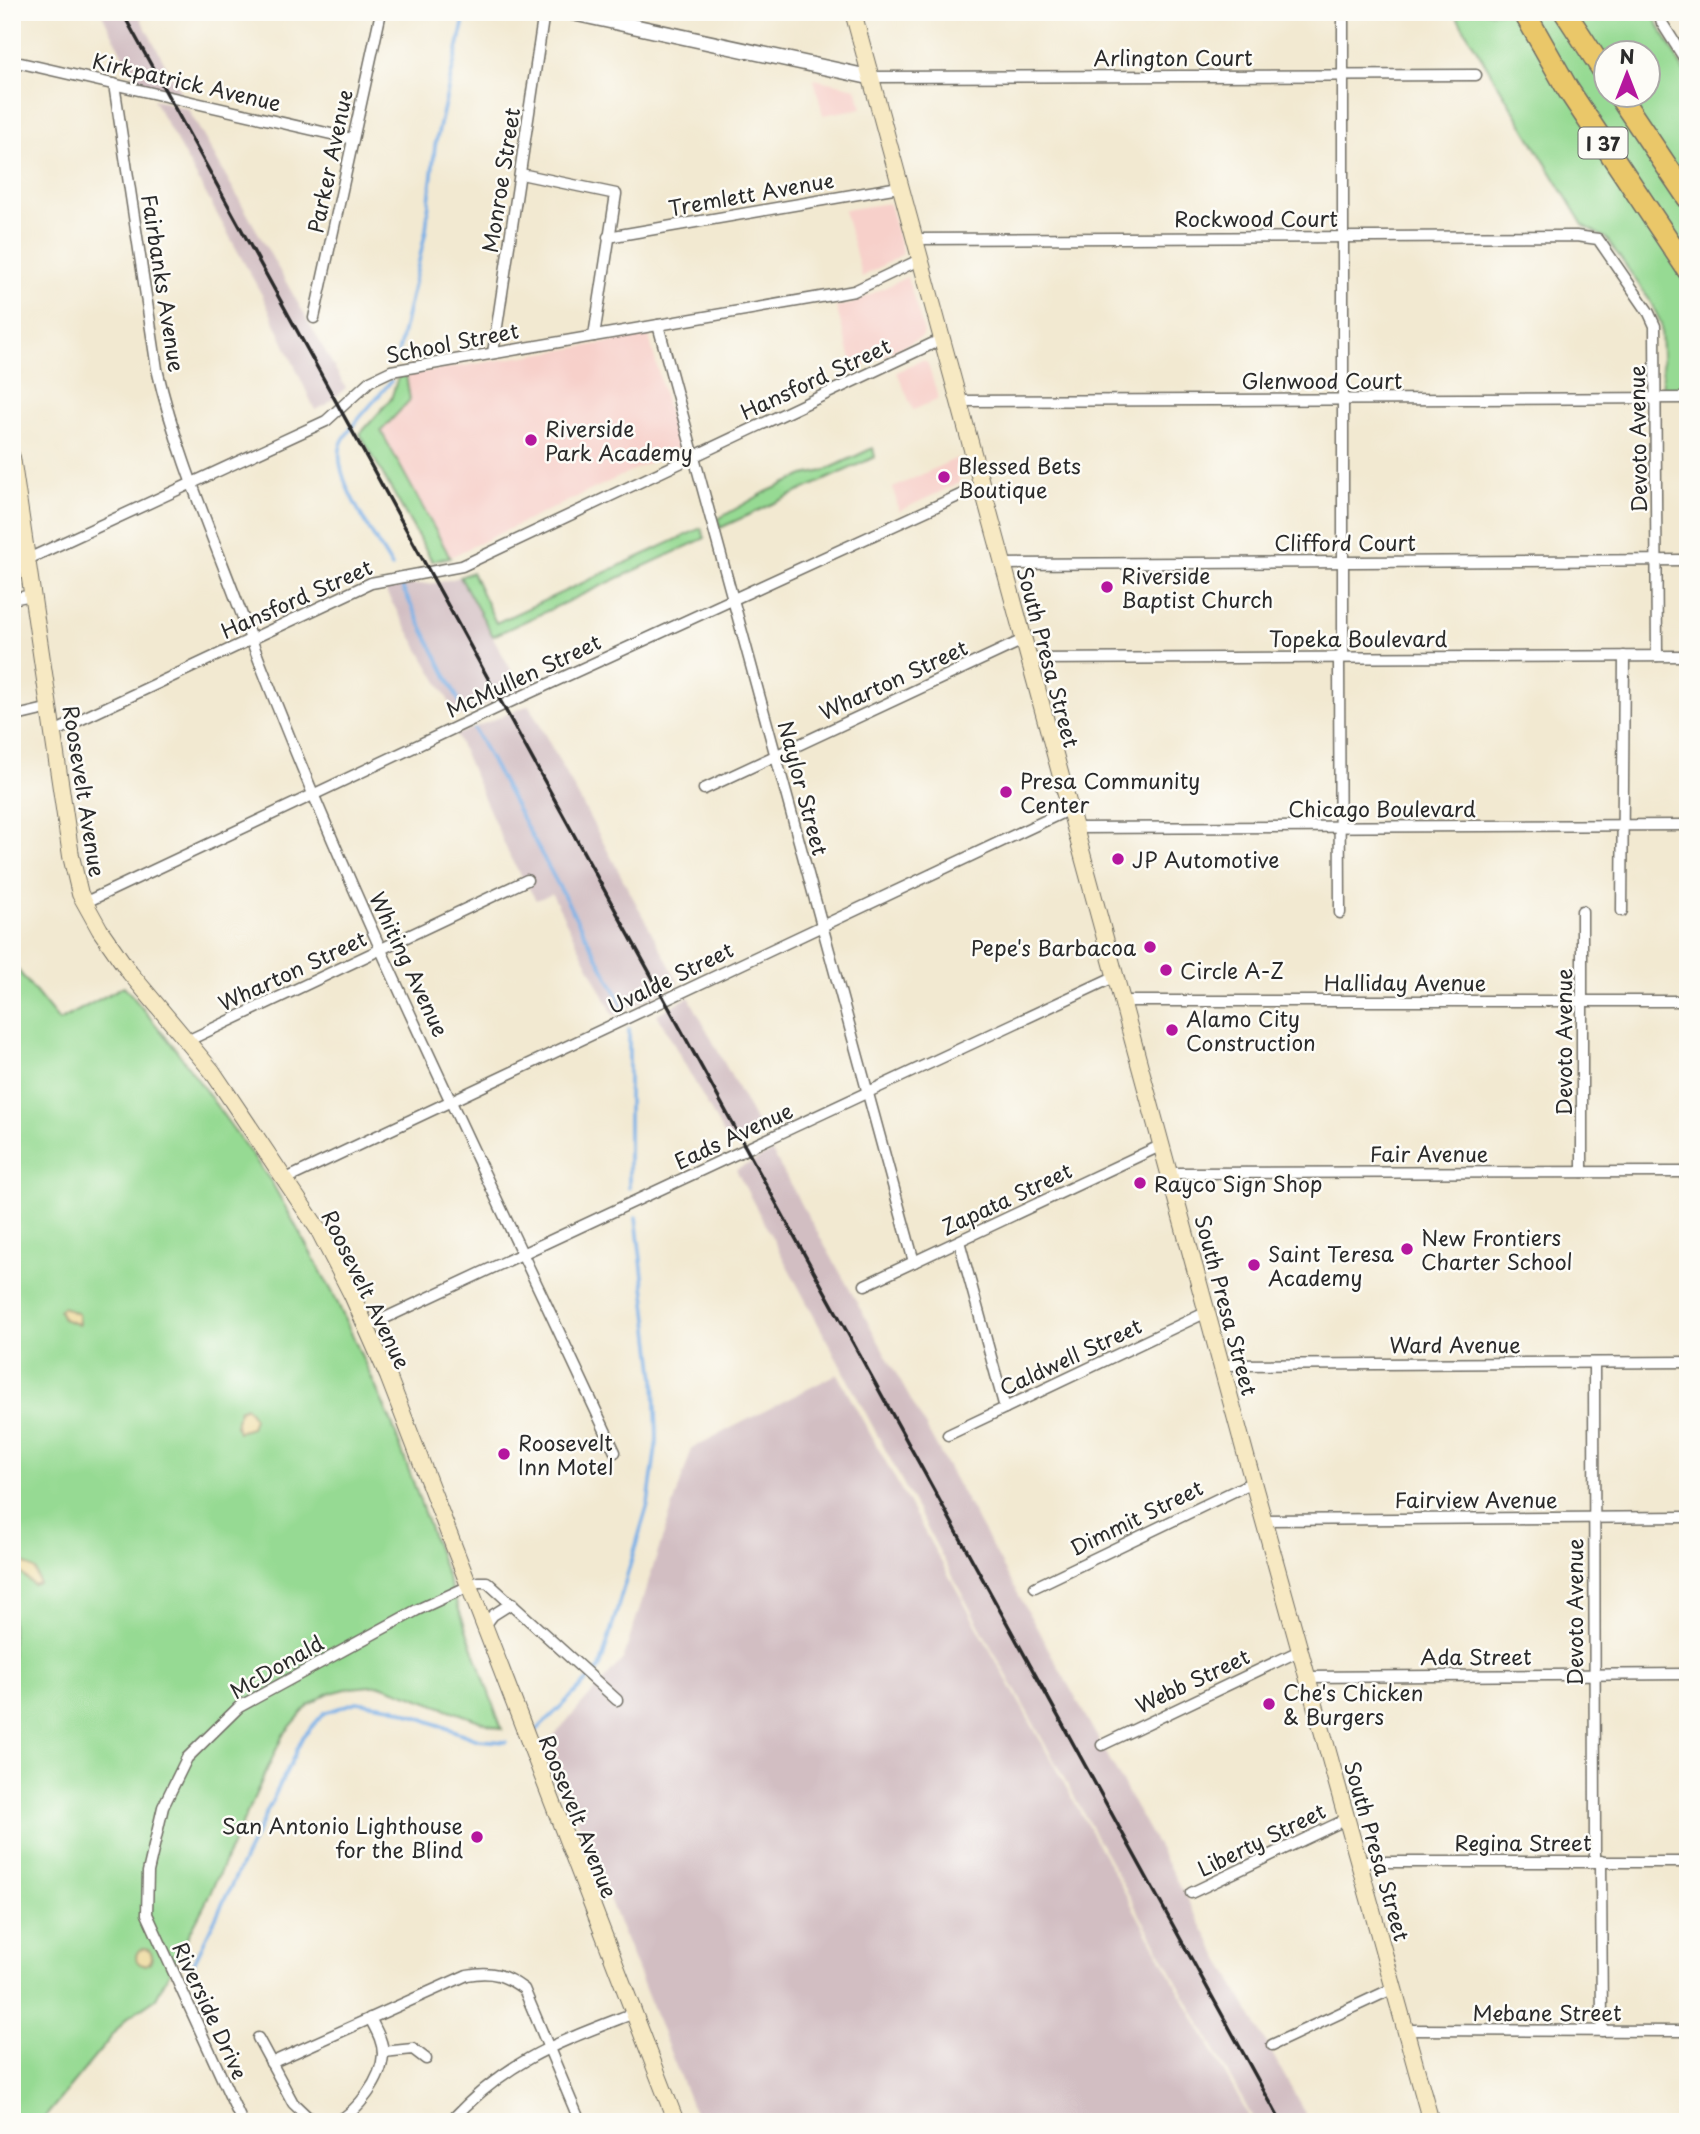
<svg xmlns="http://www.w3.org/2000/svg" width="1700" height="2134" viewBox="0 0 1700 2134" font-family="'Playpen Sans',sans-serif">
<rect width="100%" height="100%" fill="#fdfcf7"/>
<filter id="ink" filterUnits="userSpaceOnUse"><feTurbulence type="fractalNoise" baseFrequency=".0143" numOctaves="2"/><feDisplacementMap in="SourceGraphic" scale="14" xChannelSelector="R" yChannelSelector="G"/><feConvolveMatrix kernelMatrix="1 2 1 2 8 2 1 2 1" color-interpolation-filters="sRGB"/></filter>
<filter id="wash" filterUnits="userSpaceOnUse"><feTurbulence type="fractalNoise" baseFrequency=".00686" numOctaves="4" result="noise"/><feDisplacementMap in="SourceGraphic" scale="28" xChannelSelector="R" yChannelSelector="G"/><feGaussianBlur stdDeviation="1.57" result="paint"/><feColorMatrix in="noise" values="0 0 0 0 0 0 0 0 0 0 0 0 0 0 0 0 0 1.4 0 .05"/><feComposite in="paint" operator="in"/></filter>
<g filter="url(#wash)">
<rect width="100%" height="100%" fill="#f2e9d1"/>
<!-- built -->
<g fill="#f7d0ca">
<path d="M814 79 856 88 862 108 823 115Z"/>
<path d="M889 203 903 254 862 277 844 210Z"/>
<path d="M907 277 924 332 922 337 854 370 836 307 851 304Z"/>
<path d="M649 336 678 449 450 557 381 431 410 400 406 375Z"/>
<path d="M922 360 927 362 939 399 913 410 897 372Z"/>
<path d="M957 458 959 483 899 511 893 488Z"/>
</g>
<!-- industrial -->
<g fill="#d2bec2">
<path d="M101 12H137L181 93 138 86Z"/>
<path d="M153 99 188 109 346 388 326 405 315 410 262 295Z"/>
<path d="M460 577 523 692 499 698 458 717 383 587 436 583Z"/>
<path d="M529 705 679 983 614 1016 552 894 536 900 511 859 456 735Z"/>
<path d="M689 997 759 1128 729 1144 657 1014Z"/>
<path d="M772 1152 850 1290 1310 2122H1255L974 1616 736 1170Z"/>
<path d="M837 1374 1252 2122H698L547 1743 623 1659 692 1448Z"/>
</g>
<!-- green -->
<g fill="#96da93" stroke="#60825f" stroke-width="2" fill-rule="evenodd">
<path d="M1454 12H1651L1688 78V389H1663L1661 323 1649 299 1607 239 1583 225ZM1606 52H1648V94H1606Z"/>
<path d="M406 375 410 400 381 431 450 557 432 561 360 434 391 399 398 377Z"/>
<path d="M873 448 875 457 720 528 718 519 766 492 804 475 824 471Z"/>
<path d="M701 528 705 538 493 636 460 577 472 572 496 623Z"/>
<path d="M12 963 59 1021 124 986 175 1048 272 1183 334 1295 391 1421 502 1729 381 1685 350 1688 327 1694 309 1705 283 1735 205 1904 156 1998 127 2018 41 2122H12Z"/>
</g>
<!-- sand -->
<g fill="#eeda9e" stroke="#8c8264" stroke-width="2">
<path d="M63 1307 78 1314 79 1325 63 1319 59 1310Z"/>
<path d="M246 1407 254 1418 251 1428 238 1432 236 1426 239 1410Z"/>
<path d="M24 1563 35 1570 39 1583 33 1585 18 1570 19 1565Z"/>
<circle cx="144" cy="1957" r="8"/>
</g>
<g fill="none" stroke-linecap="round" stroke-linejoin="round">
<!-- stream -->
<g stroke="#77aee6" stroke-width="3.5">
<path d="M397 358 426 230 435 146 464 20 470 12"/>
<path d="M391 381C378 398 352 424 343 440 326 471 376 538 392 567"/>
<path d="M402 587 464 711"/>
<path d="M474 729 624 1007"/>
<path d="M629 1188V1029"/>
<path d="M537 1730 600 1668 648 1504 657 1440 655 1379 636 1217"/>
<path d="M191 1969 303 1737 324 1713 357 1702 392 1707 478 1740 506 1742"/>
</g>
</g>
</g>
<g filter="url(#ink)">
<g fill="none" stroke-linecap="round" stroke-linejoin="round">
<defs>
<g id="minor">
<path d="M1659 12 1662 23 1688 64"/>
<path d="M12 61 353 139"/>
<path d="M869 77 1476 75"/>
<path d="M114 84 157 369C177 457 215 541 246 626 352 908 489 1178 615 1452"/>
<path d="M521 174 616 194 594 336"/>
<path d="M608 237 899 187"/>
<path d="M914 239 1576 236 1598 239 1649 313 1655 326 1657 656"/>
<path d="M314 318 381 12"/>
<path d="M658 325 914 1262"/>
<path d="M493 353 544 12"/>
<path d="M957 401 1688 398"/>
<path d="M28 559 326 421 370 381 391 371 838 294 854 291 919 260"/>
<path d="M1002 564 1688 560"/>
<path d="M12 599 32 595"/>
<path d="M1339 657 1340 913"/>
<path d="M1343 657V12"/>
<path d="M1028 659 1688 656"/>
<path d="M12 717 50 708"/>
<path d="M54 732 371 583 462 566 940 340"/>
<path d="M704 789 1023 640"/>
<path d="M1076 828 1688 825"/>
<path d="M84 903 503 705 980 486"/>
<path d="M1582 911V1172"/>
<path d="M1622 911 1624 656"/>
<path d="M1123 1001H1688"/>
<path d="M187 1041 527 880"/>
<path d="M1169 1173 1688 1172"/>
<path d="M286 1179 1070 809"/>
<path d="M959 1241 1005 1408"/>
<path d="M865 1285 1162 1145"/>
<path d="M366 1327 1116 976"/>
<path d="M1594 1363 1595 1861"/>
<path d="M1222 1365 1688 1362"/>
<path d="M948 1435 1207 1312"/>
<path d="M1264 1520 1688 1517"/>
<path d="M1035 1587 1253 1482"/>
<path d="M483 1628 493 1615 512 1603"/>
<path d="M1306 1677 1688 1674"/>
<path d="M1102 1745 1299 1651"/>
<path d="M1601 1861 1602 2031"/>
<path d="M1358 1862H1688"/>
<path d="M1191 1893 1347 1819"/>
<path d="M1405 2030 1688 2031"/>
<path d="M258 2038 293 2103 313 2122"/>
<path d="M1272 2045 1394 1988"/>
<path d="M383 2052 413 2049 426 2059"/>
<path d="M271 2063 467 1975C492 1970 505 1975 524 1989L580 2122"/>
<path d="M242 2122 147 1914 148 1872 163 1807 187 1758 239 1707 417 1610 478 1582H487L617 1700"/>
<path d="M337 2122C358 2110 382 2080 383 2054 383 2041 376 2030 370 2018"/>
<path d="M450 2122C508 2059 557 2043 634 2013"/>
</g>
<path id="tertiary" d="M568 12 869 77"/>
<g id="secondary">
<path d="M853 12 1253 1482 1431 2122"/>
<path d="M12 457 71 856 80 894 100 930 130 973 212 1071 318 1229 352 1295 388 1376 676 2122"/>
</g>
<g id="motorway">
<path d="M1524 12 1567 88 1688 270"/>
<path d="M1565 12 1606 75"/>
<path d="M1618 94 1688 198"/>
</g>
</defs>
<!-- minor casing -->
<use href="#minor" stroke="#716e65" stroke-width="13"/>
<!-- tertiary casing -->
<use href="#tertiary" stroke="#716e65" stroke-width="17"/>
<!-- secondary casing -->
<use href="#secondary" stroke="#716e65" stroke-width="18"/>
<!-- motorway casing -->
<use href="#motorway" stroke="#716e65" stroke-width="24"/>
<!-- minor -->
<use href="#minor" stroke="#fff" stroke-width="10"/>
<!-- tertiary -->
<use href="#tertiary" stroke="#fff" stroke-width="14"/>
<!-- secondary -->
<use href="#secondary" stroke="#f7e9c3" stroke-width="16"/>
<!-- motorway -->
<use href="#motorway" stroke="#eac769" stroke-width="21"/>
<!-- rail -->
<path stroke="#2b2b2b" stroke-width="3.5" d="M122 12 1281 2122"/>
</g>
</g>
<!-- markers -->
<g fill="#b5179e" stroke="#fdfcf7" stroke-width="2.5">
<circle cx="531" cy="440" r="7"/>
<circle cx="944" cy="477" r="7"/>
<circle cx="1107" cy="587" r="7"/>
<circle cx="1006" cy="792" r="7"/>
<circle cx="1118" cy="859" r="7"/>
<circle cx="1150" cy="947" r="7"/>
<circle cx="1166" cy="970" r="7"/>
<circle cx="1172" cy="1030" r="7"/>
<circle cx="1140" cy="1183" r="7"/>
<circle cx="1407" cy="1249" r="7"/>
<circle cx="1254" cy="1265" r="7"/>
<circle cx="504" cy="1454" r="7"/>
<circle cx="1269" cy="1704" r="7"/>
<circle cx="477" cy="1837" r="7"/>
</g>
<g text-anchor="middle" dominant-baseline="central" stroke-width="5" stroke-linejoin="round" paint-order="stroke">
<!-- shield labels -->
<rect fill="#fdfcf7" stroke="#6a6a68" stroke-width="2" x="1578.5" y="127.5" width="49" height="31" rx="5"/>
<g font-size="19" font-weight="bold" fill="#2b2b2b">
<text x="1603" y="143">I 37</text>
</g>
<!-- street labels -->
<g font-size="21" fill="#2b2b2b" stroke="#fdfcf7">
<text x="1173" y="57">Arlington Court</text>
<text transform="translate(187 81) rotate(13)">Kirkpatrick Avenue</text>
<text transform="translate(329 161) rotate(-78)">Parker Avenue</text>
<text transform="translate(500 180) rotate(-81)">Monroe Street</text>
<text transform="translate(751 193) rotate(-10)">Tremlett Avenue</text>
<text x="1256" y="218">Rockwood Court</text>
<text transform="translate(164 283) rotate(81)">Fairbanks Avenue</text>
<text transform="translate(452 342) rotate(-11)">School Street</text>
<text transform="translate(815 378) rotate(-25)">Hansford Street</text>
<text x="1322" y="380">Glenwood Court</text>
<text transform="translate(1637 439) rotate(-91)">Devoto Avenue</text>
<text x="1345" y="542">Clifford Court</text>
<text transform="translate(296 598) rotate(-24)">Hansford Street</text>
<text x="1358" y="638">Topeka Boulevard</text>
<text transform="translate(1049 657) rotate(75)">South Presa Street</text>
<text transform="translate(523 675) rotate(-25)">McMullen Street</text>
<text transform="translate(893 679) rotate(-25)">Wharton Street</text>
<text transform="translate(804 788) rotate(75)">Naylor Street</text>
<text transform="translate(85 791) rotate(81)">Roosevelt Avenue</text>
<text x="1382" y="808">Chicago Boulevard</text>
<text transform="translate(410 964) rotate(65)">Whiting Avenue</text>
<text transform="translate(292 970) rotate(-25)">Wharton Street</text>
<text transform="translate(670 977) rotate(-26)">Uvalde Street</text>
<text x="1405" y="982">Halliday Avenue</text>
<text transform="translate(1563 1042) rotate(-90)">Devoto Avenue</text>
<text transform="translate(733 1135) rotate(-25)">Eads Avenue</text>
<text x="1429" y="1153">Fair Avenue</text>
<text transform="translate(1006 1198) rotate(-25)">Zapata Street</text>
<text transform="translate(367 1289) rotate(64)">Roosevelt Avenue</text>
<text transform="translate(1227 1305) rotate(75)">South Presa Street</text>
<text x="1455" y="1344">Ward Avenue</text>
<text transform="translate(1070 1356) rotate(-25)">Caldwell Street</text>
<text x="1476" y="1499">Fairview Avenue</text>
<text transform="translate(1136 1517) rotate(-26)">Dimmit Street</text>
<text transform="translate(1574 1612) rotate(-90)">Devoto Avenue</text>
<text x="1476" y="1656">Ada Street</text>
<text transform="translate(276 1666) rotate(-30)">McDonald</text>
<text transform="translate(1192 1680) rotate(-25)">Webb Street</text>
<text transform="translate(579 1816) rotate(68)">Roosevelt Avenue</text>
<text transform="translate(1261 1839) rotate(-26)">Liberty Street</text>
<text x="1523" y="1842">Regina Street</text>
<text transform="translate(1378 1851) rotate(74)">South Presa Street</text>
<text transform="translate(211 2010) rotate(65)">Riverside Drive</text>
<text x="1547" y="2012">Mebane Street</text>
</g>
<!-- poi labels -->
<g font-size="21" fill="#2b2b2b" stroke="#fdfcf7" text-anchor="start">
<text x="545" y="428">Riverside<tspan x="545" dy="24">Park Academy</tspan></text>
<text x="958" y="465">Blessed Bets<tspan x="958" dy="24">Boutique</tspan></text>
<text x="1121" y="575">Riverside<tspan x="1121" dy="24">Baptist Church</tspan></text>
<text x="1020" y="780">Presa Community<tspan x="1020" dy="24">Center</tspan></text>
<text x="1132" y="859">JP Automotive</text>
<text x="1136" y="947" text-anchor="end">Pepe's Barbacoa</text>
<text x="1180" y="970">Circle A-Z</text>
<text x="1186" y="1018">Alamo City<tspan x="1186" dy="24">Construction</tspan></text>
<text x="1154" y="1183">Rayco Sign Shop</text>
<text x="1421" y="1237">New Frontiers<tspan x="1421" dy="24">Charter School</tspan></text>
<text x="1268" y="1253">Saint Teresa<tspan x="1268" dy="24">Academy</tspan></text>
<text x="518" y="1442">Roosevelt<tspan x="518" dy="24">Inn Motel</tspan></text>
<text x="1283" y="1692">Che's Chicken<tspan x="1283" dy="24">&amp; Burgers</tspan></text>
<text x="463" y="1825" text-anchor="end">San Antonio Lighthouse<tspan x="463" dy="24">for the Blind</tspan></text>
</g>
</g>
<!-- margin -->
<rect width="1700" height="2134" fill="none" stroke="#fdfcf7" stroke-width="42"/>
<!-- north arrow -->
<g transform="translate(1627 74)"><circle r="33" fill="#fdfcf7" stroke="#a9a8a5" stroke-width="2"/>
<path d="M0-5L12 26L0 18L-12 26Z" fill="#b5179e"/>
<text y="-10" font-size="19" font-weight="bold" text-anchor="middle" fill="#2b2b2b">N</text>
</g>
</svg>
